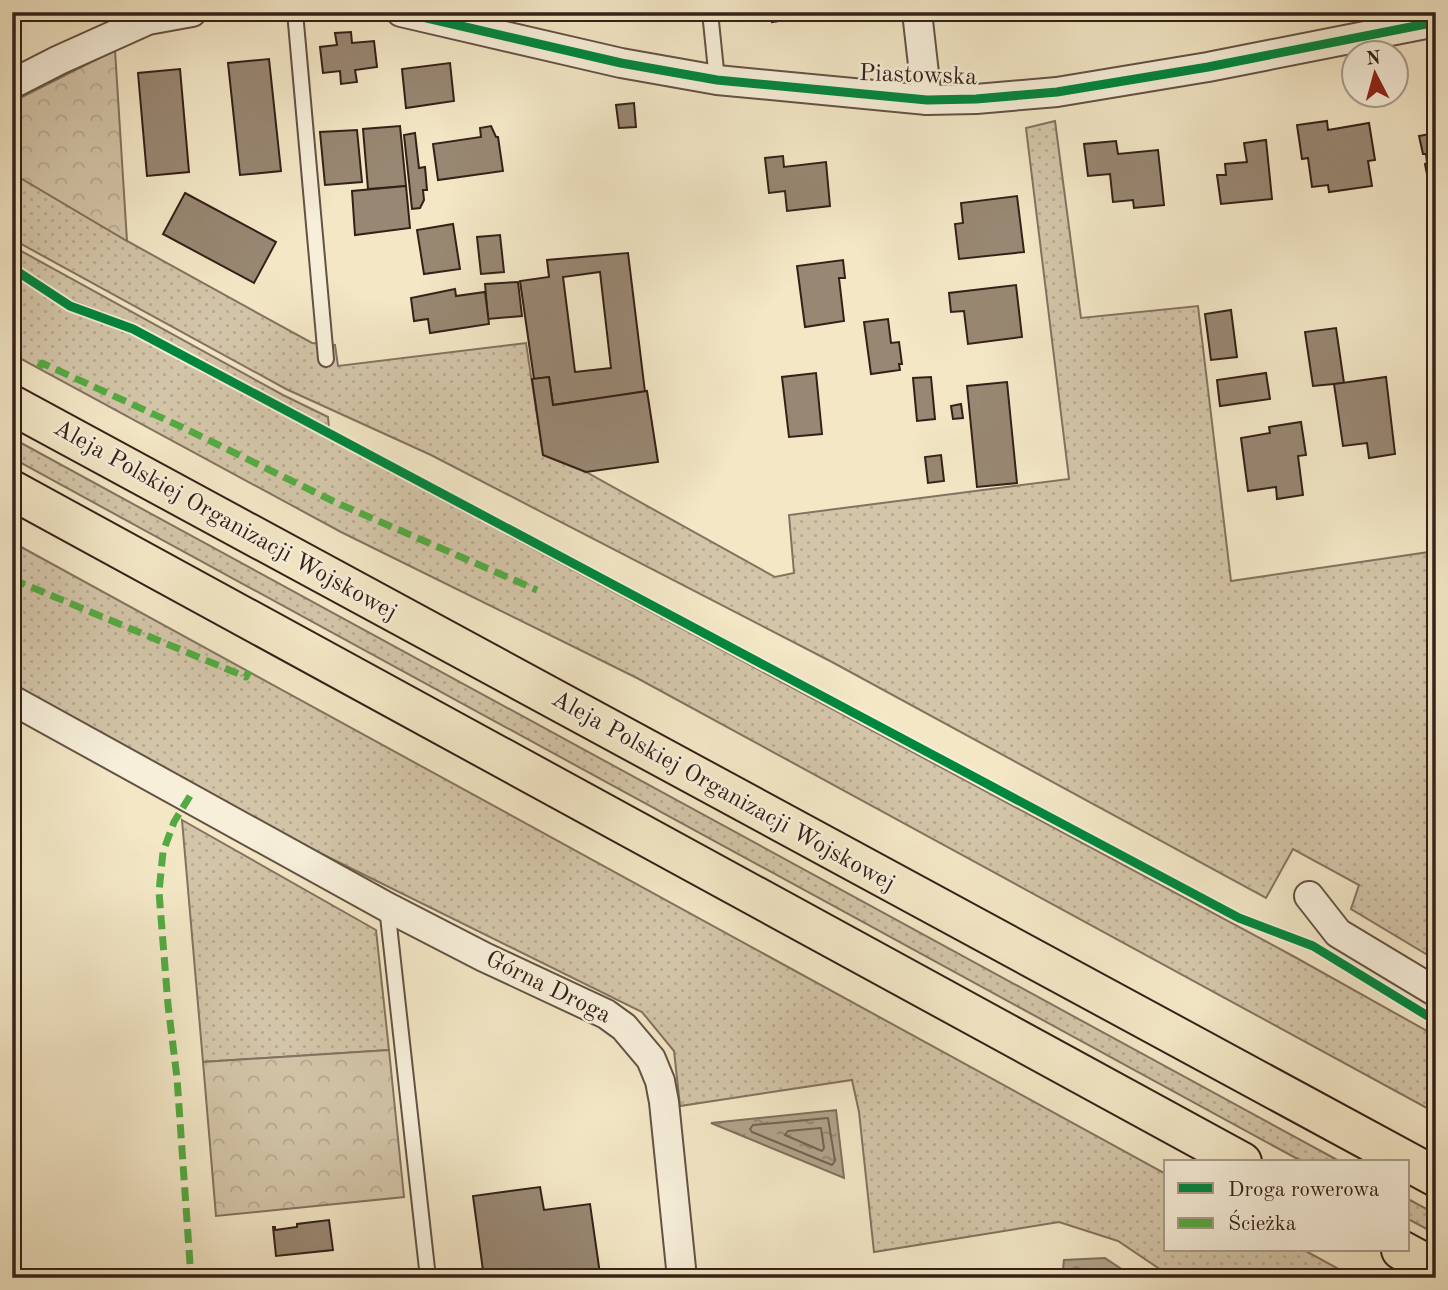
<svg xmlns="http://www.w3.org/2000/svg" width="1448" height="1290" viewBox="0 0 1448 1290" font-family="'Old Standard TT',serif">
<defs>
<pattern id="grass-dots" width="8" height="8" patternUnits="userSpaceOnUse" patternTransform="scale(1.75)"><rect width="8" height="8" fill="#d3c5a8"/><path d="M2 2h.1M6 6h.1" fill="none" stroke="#b6a990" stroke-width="1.8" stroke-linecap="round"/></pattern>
<pattern id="forest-crowns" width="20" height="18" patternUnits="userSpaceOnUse" patternTransform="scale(1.75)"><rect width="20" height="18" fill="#d3c5a8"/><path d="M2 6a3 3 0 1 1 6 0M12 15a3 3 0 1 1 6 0" fill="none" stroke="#b6a990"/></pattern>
<pattern id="water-ripples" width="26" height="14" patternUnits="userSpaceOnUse" patternTransform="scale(1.75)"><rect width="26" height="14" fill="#b2a38b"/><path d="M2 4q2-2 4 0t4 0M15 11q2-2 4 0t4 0" fill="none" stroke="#928471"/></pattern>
</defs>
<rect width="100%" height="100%" fill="#f3e7c6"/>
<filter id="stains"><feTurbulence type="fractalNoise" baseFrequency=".00286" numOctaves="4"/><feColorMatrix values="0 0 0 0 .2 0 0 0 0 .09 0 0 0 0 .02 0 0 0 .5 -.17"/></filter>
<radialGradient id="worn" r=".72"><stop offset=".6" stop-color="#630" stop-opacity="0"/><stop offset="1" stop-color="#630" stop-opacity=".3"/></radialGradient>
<!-- grass -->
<g fill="url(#grass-dots)" stroke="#847260" stroke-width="2">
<path d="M1055 121 1081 318 1198 306 1231 581 1436 551V960L1351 909 1359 885 1293 849 1266 898 832 662 431 455 286 389 12 239V173L127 241 312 343 335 345 338 366 526 343 543 455 586 472 775 577 794 573 789 515 1069 479 1026 128Z"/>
<path d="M12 246 283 395 328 417 329 428 135 325 70 300 12 263Z"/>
<path d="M12 274 66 308 133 334 1293 956 1436 1036V1113L637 678 341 532 12 354Z"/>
<path d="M12 438 1341 1162H1303L12 458Z"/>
<path d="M12 542 1166 1174V1250H1304L1355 1278H1173L1118 1241 1059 1222 874 1252 859 1112 852 1080 680 1106 674 1051 642 1012 318 852 12 686Z"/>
<path d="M182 820 376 930 389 1050 203 1062Z"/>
<path d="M1408 1199 1436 1214V1234L1408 1219Z"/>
</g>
<!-- forest -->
<g fill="url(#forest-crowns)" stroke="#847260" stroke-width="2">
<path d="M115 50 127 241 12 173V102Z"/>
<path d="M389 1050 404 1197 216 1216 203 1062Z"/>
</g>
<!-- water -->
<g fill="url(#water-ripples)" stroke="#806f5d" stroke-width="2">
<path d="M836 1110 844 1178 711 1123Z"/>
<path d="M1105 1258 1135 1278H1062L1064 1260Z"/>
</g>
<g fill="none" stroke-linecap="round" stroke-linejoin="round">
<!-- shore -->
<g stroke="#746252" stroke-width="2">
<path d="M828 1118 835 1161 832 1165 752 1132 750 1129 753 1125Z"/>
<path d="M821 1128 824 1148 822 1151 785 1135 788 1131Z"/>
</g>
</g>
<!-- building -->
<g fill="#988772" stroke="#352018" stroke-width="2" fill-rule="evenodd">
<path d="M771 12H808V14L791 16 792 19 772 22Z"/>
<path d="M351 32 352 43 374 41 377 67 355 70 357 82 341 84 340 71 323 73 320 47 337 45 335 33Z"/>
<path d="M269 59 281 171 240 175 228 63Z"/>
<path d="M450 63 454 101 406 108 402 69Z"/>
<path d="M180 69 189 172 147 176 138 73Z"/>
<path d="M634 103 636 127 619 128 616 105Z"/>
<path d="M1327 121 1328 130 1369 123 1375 160 1368 161 1372 186 1329 192 1328 185 1312 187 1308 158 1302 159 1297 125Z"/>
<path d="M1436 122V189L1430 190 1425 164 1427 163 1426 154H1423L1419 136 1435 133 1433 123Z"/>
<path d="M400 126 406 186 368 189 363 129Z"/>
<path d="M491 126 496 137H498L503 171 438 180 433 144 481 137 480 128Z"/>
<path d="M357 130 362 182 325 185 320 132Z"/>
<path d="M415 133 419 168 425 167 427 190H423L424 200 420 208 412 209 404 135Z"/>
<path d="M1266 140 1272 199 1221 204 1217 175H1226L1225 164 1247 162 1244 143Z"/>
<path d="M1116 141 1118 154 1158 150 1164 205 1134 208 1133 200 1113 202 1110 174 1088 176 1084 144Z"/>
<path d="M783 156 784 167 826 162 830 206 787 211 785 191 769 193 765 158Z"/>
<path d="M406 186 410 228 355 235 352 191Z"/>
<path d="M185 193 276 242 254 283 163 234Z"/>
<path d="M1017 196 1024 252 959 259 955 224 963 223 961 203Z"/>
<path d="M453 224 460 269 424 274 417 230Z"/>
<path d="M500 235 504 272 481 274 477 237Z"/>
<path d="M628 253 645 392 553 405 549 377 534 379 520 281 549 277 547 260ZM600 272 611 368 575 372 563 277Z"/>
<path d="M843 260 845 278H839L844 321 805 327 797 266Z"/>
<path d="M518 282 522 316 488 319 485 284Z"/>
<path d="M1016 285 1022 337 968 344 964 311 951 312 949 293Z"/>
<path d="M455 289 456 296 485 292 489 324 430 333 428 319 414 321 411 298Z"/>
<path d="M1231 310 1237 357 1211 360 1205 314Z"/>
<path d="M888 319 891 343 899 342 902 364H899L900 370 871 374 864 322Z"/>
<path d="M1336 328 1344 383 1313 386 1305 332Z"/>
<path d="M816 373 822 434 789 437 782 377Z"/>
<path d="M1266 373 1270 399 1220 406 1217 380Z"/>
<path d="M549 377 553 405 647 391 658 462 586 472 543 455 532 379Z"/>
<path d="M931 377 935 419 917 421 913 378Z"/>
<path d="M1386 377 1395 454 1369 458 1367 443 1343 446 1334 384Z"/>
<path d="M1007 382 1017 483 977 487 967 386Z"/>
<path d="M961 404 963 418 953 419 951 406Z"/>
<path d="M1301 422 1306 455 1298 456 1303 495 1277 499 1276 487 1248 491 1241 438 1270 433 1269 427Z"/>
<path d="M941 455 944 481 928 483 925 457Z"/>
<path d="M540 1187 544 1210 590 1204 600 1274 593 1275V1278H484L473 1196Z"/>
<path d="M329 1220 333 1250 276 1256 273 1227H275V1230L297 1227V1224Z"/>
</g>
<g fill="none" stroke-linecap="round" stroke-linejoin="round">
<defs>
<g id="lane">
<path d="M295 12 326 359"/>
<path d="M710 12 717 80"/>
<path d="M387 907 428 1278"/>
</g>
<g id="street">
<path d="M401 12 621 63 717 80 927 100 976 99 1057 92 1208 67 1436 22"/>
<path d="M917 12 927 100"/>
<path d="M12 84 59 60 148 20 192 12"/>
<path d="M12 700 387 907 484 957 606 1014 624 1027 651 1059 660 1081 664 1102 682 1278"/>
<path d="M1309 896 1338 933 1436 992"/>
</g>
<g id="highway">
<path d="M12 405 1436 1177"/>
<path d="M12 490 1242 1162"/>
<path d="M1401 1250 1436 1269"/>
</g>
</defs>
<!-- lane casing -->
<use href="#lane" stroke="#645244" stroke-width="18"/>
<!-- street casing -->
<use href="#street" stroke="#645244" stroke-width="32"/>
<!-- highway casing -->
<use href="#highway" stroke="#352018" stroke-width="42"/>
<!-- lane -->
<use href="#lane" stroke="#f7efda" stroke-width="14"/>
<!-- street -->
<use href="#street" stroke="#f7efda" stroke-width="28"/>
<!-- highway -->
<use href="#highway" stroke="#f3e7c6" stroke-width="38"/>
<!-- quiet -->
<g stroke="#54aa42" stroke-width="7" stroke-dasharray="14 7" stroke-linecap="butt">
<path d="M39 368 42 363 186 429 337 503 537 590"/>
<path d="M12 579 246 677 249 671"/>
<path d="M190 796 174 822 163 852 159 892 168 1005 177 1078 191 1278"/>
</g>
<defs>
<g id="cycleway">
<path d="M401 12 621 63 717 80 927 100 976 99 1057 92 1208 67 1436 22"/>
<path d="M12 268 70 306 133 329 1239 918 1313 946 1436 1021"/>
</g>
</defs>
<!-- cycleway casing -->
<use href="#cycleway" stroke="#f7efda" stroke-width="13"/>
<!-- cycleway -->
<use href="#cycleway" stroke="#00873e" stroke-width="9"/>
</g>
<g text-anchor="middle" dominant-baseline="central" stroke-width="5" stroke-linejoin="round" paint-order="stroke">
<!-- street labels -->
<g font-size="24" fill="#352018" stroke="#f7efda">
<text transform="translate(918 76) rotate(2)">Piastowska</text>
<text transform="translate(225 521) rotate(29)">Aleja Polskiej Organizacji Wojskowej</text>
<text transform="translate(723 792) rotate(29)">Aleja Polskiej Organizacji Wojskowej</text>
<text transform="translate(548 988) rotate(26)">Górna Droga</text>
</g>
</g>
<!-- margin -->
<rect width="1448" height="1290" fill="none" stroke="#f3e7c6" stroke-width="42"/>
<rect x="14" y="14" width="1420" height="1262" fill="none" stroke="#352018" stroke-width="3.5"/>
<rect x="21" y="21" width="1406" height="1248" fill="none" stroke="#352018" stroke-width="2"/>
<!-- legend -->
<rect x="1164" y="1160" width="245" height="91" fill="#f7efda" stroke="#a99c8c" stroke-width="2"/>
<rect x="1178" y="1183" width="35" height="10" fill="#00873e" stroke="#a99c8c" stroke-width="2"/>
<text x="1228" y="1196" font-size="21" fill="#352018">Droga rowerowa</text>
<rect x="1178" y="1218" width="35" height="10" fill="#54aa42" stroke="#a99c8c" stroke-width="2"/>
<text x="1228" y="1230" font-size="21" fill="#352018">Ścieżka</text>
<!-- north arrow -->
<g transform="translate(1375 74) rotate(354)"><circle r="33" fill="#f7efda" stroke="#a99c8c" stroke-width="2"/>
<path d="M0-5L12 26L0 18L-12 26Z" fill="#8f2418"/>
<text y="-10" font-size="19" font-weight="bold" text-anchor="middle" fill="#352018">N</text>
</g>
<rect width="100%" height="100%" filter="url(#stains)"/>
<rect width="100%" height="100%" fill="url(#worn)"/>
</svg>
